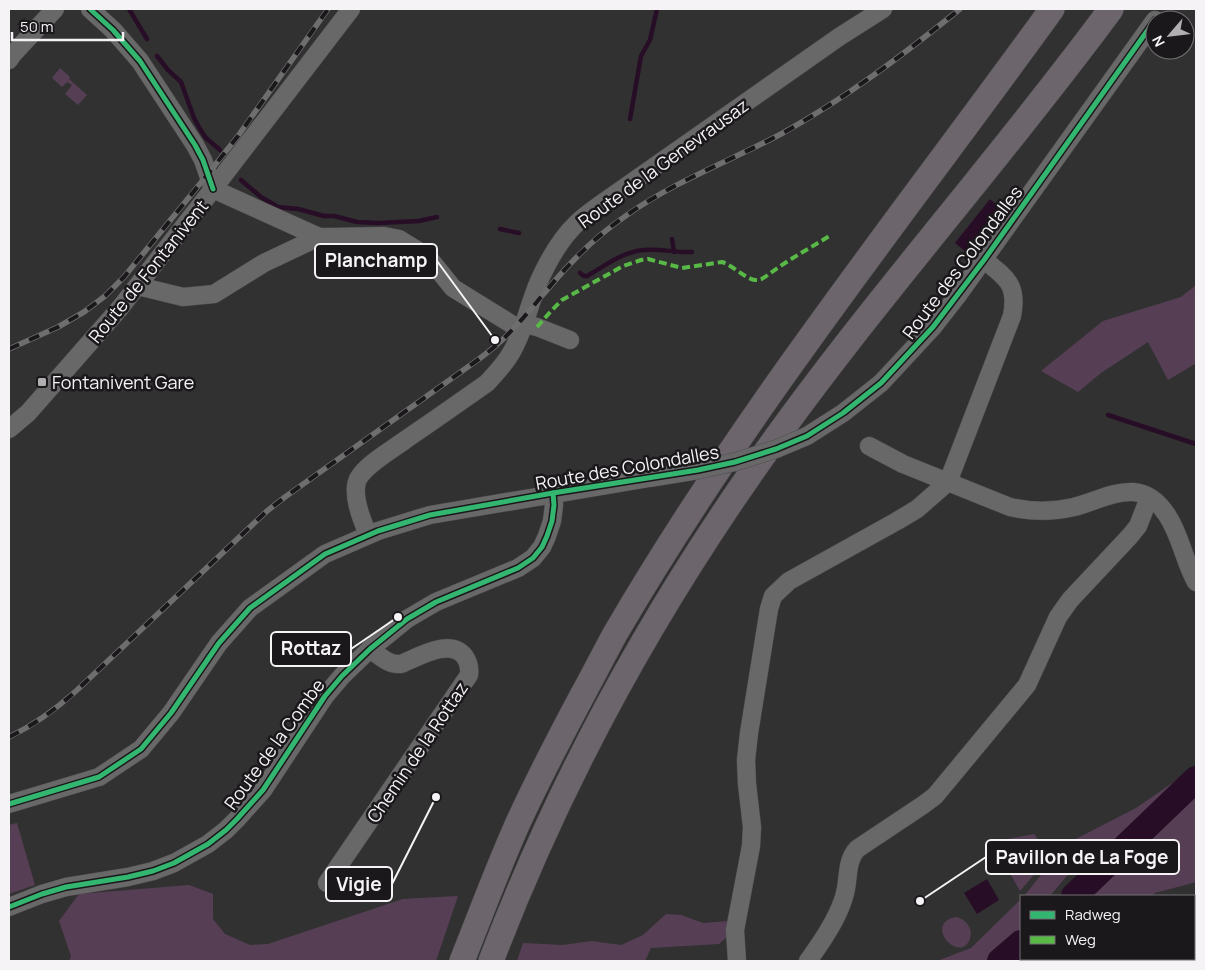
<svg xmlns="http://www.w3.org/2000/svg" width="1205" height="970" viewBox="0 0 1205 970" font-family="Manrope,sans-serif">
<rect width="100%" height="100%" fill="#323132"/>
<!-- green -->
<g fill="#563f54">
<path d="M60 68 70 77 69 79 87 95 78 105 65 94 72 85 67 82 62 87 52 78Z"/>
<path d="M1196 285V365L1195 364 1168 380 1148 342 1101 373 1078 392 1041 371 1103 321 1181 297Z"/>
<path d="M1187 773 1139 826 1075 866 1050 896H1024L1066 844 1136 808Z"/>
<path d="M1196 794V882L1155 893 1150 896H1070L1139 848Z"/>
<path d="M17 823 35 885 9 894V825Z"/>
<path d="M1034 834 1050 856 1020 891 992 842Z"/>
<path d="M189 885 213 894V919L225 934 250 945 268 944 403 899 458 896 436 961H69L71 956 59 921 79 894Z"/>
<path d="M1021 899V959H1063L1061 961H937L971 948Z"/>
<path d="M666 914 681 915 703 923 728 921 735 930 719 944 651 948 645 961H517L523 943 563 945 591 941 621 945 643 935Z"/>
<path d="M956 917C966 919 975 930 969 941 958 963 923 923 956 917Z"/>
</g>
<!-- water -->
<g fill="#270d25">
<path d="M990 199 1000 208 965 251 955 243Z"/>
<path d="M987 879 999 900 977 914 964 893Z"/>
</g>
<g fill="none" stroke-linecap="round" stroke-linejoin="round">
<!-- stream -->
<g stroke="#270d25" stroke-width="4.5">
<path d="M129 9 147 39"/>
<path d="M157 56 168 70 181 82 194 118 200 129 206 138 220 150"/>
<path d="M630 119 641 56 650 40 657 9"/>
<path d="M241 180 261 197 278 207 298 209 324 216H334L357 222 378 223 419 221 437 217"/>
<path d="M500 229 519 233"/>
<path d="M672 239 674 252"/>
<path d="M580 273 584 276H587C603 267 618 255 637 251 655 247 674 253 692 252"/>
<path d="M1108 415 1196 444"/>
</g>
<!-- river -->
<g stroke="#270d25" stroke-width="26">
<path d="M1074 896 1196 779"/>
<path d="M1000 961 1021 943"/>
</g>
<defs>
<g id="minor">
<path d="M90 9 113 30 140 61 195 145 203 160 213 189"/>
<path d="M9 60 13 54 55 9"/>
<path d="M213 189 319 237H332L384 236 399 239 428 257 453 288 516 327 522 329"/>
<path d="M138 286 183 297 214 294 264 263 319 237"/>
<path d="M524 324 537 327 570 340"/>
<path d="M881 383 933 327 958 295 1155 20"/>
<path d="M9 429 28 413 120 308 213 189 351 9"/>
<path d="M869 446 903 464 1010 507C1031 512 1053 512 1074 507 1110 497 1141 475 1167 515 1181 536 1184 561 1196 582"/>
<path d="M368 535C362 520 351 494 358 479 366 464 392 450 405 440 433 421 460 402 487 383 496 373 505 364 511 353 524 332 529 304 539 281 548 261 560 239 577 223 584 216 593 210 601 204L839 37 883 9"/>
<path d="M9 804 99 777 141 749 171 713 219 643 250 608 325 554 378 531 430 515 649 478"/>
<path d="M327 883 469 675C470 668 469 663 465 657 451 637 418 657 401 664 388 665 380 656 370 649"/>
<path d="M9 907 42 894 66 887 128 877 153 871 174 863 208 844 226 830 237 819 263 790 325 696 342 676 370 649 407 619 436 602 518 568 533 558 542 547 547 536 552 521 554 505 553 493"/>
<path d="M737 961 735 930 751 846 752 827 747 784 746 760 749 733 769 609 773 596 789 581 897 521 917 509 948 482 1012 316C1018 285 1007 278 984 260"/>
<path d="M808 961C820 944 832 927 840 908 842 903 844 898 845 893 849 878 846 861 857 849L923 805 935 796 1027 685 1058 617 1070 600 1130 536 1138 526 1149 498"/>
</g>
<g id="highway">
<path d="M462 961C480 916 497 870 517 825 537 781 560 737 583 694 594 674 604 654 615 634 743 414 903 215 1052 9"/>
<path d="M491 961C556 790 644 627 749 476 861 314 994 168 1111 9"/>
</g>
</defs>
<!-- minor casing -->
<use href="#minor" stroke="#4f4d4f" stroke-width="19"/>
<!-- highway casing -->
<use href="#highway" stroke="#4f4d4f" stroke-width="26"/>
<!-- minor -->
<use href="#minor" stroke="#696869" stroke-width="18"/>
<!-- highway -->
<use href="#highway" stroke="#6c656b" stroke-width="25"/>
<defs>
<g id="rail">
<path d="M9 349 58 327 84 312 105 296 124 277 208 174 238 136 328 9"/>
<path d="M9 737C34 725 56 709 76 691L267 511 285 497 479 359C491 350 503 340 513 329 534 307 552 282 573 261 589 244 608 228 627 215 675 181 730 161 781 134 846 98 903 55 960 9"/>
</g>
</defs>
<!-- rail casing -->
<use href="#rail" stroke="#6f6e6f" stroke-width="5.5"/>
<!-- rail -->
<use href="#rail" stroke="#1a181a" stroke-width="4" stroke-dasharray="11" stroke-linecap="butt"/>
<defs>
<path id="minor-bridge" d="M649 478 698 470 735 462 776 449 807 436 843 413 881 383"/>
</defs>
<!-- minor-bridge casing -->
<use href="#minor-bridge" stroke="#4f4d4f" stroke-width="19" stroke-linecap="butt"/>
<!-- minor-bridge -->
<use href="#minor-bridge" stroke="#696869" stroke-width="18"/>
<!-- quiet -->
<path stroke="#58b947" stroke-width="4" stroke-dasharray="8 4" stroke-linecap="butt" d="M537 327 551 311 562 300 623 266 641 260 648 259 682 268 722 262C732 265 746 279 755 280 762 281 767 275 772 272 791 258 812 247 831 235"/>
<defs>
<g id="cycleway">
<path d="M90 9 113 30 140 61 195 145 203 160 213 189"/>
<path d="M9 804 99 777 141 749 171 713 219 643 250 608 325 554 378 531 430 515 553 493 698 470 735 462 776 449 807 436 843 413 881 383 933 327 984 260 1155 20"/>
<path d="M9 907 42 894 66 887 128 877 153 871 174 863 208 844 226 830 237 819 263 790 325 696 342 676 370 649 407 619 436 602 518 568 533 558 542 547 547 536 552 521 554 505 553 493"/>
</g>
</defs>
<!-- cycleway casing -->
<use href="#cycleway" stroke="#1a181a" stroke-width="8"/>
<!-- cycleway -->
<use href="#cycleway" stroke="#33b770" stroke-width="5"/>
</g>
<!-- markers -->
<rect fill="#b1afb1" stroke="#1a181a" stroke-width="2" x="37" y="377" width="10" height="10" rx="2.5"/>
<g text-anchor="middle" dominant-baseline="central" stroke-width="5" stroke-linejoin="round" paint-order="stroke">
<!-- street labels -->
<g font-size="18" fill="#f5f3f5" stroke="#1a181a">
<text transform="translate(663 163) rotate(-36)">Route de la Genevrausaz</text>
<text transform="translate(962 262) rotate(-53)">Route des Colondalles</text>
<text transform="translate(148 271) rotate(-51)">Route de Fontanivent</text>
<text transform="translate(627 467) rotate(-10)">Route des Colondalles</text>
<text transform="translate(274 744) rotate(-54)">Route de la Combe</text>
<text transform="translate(417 752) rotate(-56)">Chemin de la Rottaz</text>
</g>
<!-- poi labels -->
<g font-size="18" fill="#f5f3f5" stroke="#1a181a" text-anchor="start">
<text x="52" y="382">Fontanivent Gare</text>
</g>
</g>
<!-- callouts -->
<path fill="none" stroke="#f5f3f5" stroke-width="2" d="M495 340L437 261M398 617L351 649M920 901L986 857M436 797L392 884"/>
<g fill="#f5f3f5" stroke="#1a181a" stroke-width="2">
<circle cx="495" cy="340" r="5"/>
<circle cx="398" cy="617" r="5"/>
<circle cx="920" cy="901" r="5"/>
<circle cx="436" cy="797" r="5"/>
</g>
<g fill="#1a181a" stroke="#f5f3f5" stroke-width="2">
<rect x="315" y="244" width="122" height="34" rx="5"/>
<rect x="271" y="632" width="80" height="34" rx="5"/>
<rect x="986" y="840" width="193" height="34" rx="5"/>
<rect x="326" y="867" width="66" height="34" rx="5"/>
</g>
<g font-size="19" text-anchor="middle" font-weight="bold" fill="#f5f3f5">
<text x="376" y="267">Planchamp</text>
<text x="311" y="655">Rottaz</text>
<text x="1082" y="864">Pavillon de La Foge</text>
<text x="359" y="891">Vigie</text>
</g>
<!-- border -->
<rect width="1205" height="970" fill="none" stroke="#f5f3f5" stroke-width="20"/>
<!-- legend -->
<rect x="1020" y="895" width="175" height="65" fill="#1a181a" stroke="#727072"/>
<rect x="1030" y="911" width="25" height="8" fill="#33b770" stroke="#727072"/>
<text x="1065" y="920" font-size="15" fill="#f5f3f5">Radweg</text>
<rect x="1030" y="936" width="25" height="8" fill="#58b947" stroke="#727072"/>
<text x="1065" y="945" font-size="15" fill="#f5f3f5">Weg</text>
<!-- north arrow -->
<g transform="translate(1170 35) rotate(242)"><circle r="24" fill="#1a181a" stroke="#727072"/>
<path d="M0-4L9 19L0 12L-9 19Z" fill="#b1afb1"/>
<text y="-8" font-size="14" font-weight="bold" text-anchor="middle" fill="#f5f3f5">N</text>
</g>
<!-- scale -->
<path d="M12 32v8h111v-8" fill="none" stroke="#f5f3f5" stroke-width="2.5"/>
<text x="20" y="32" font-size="15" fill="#f5f3f5" stroke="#1a181a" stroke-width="4" paint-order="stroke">50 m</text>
</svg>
